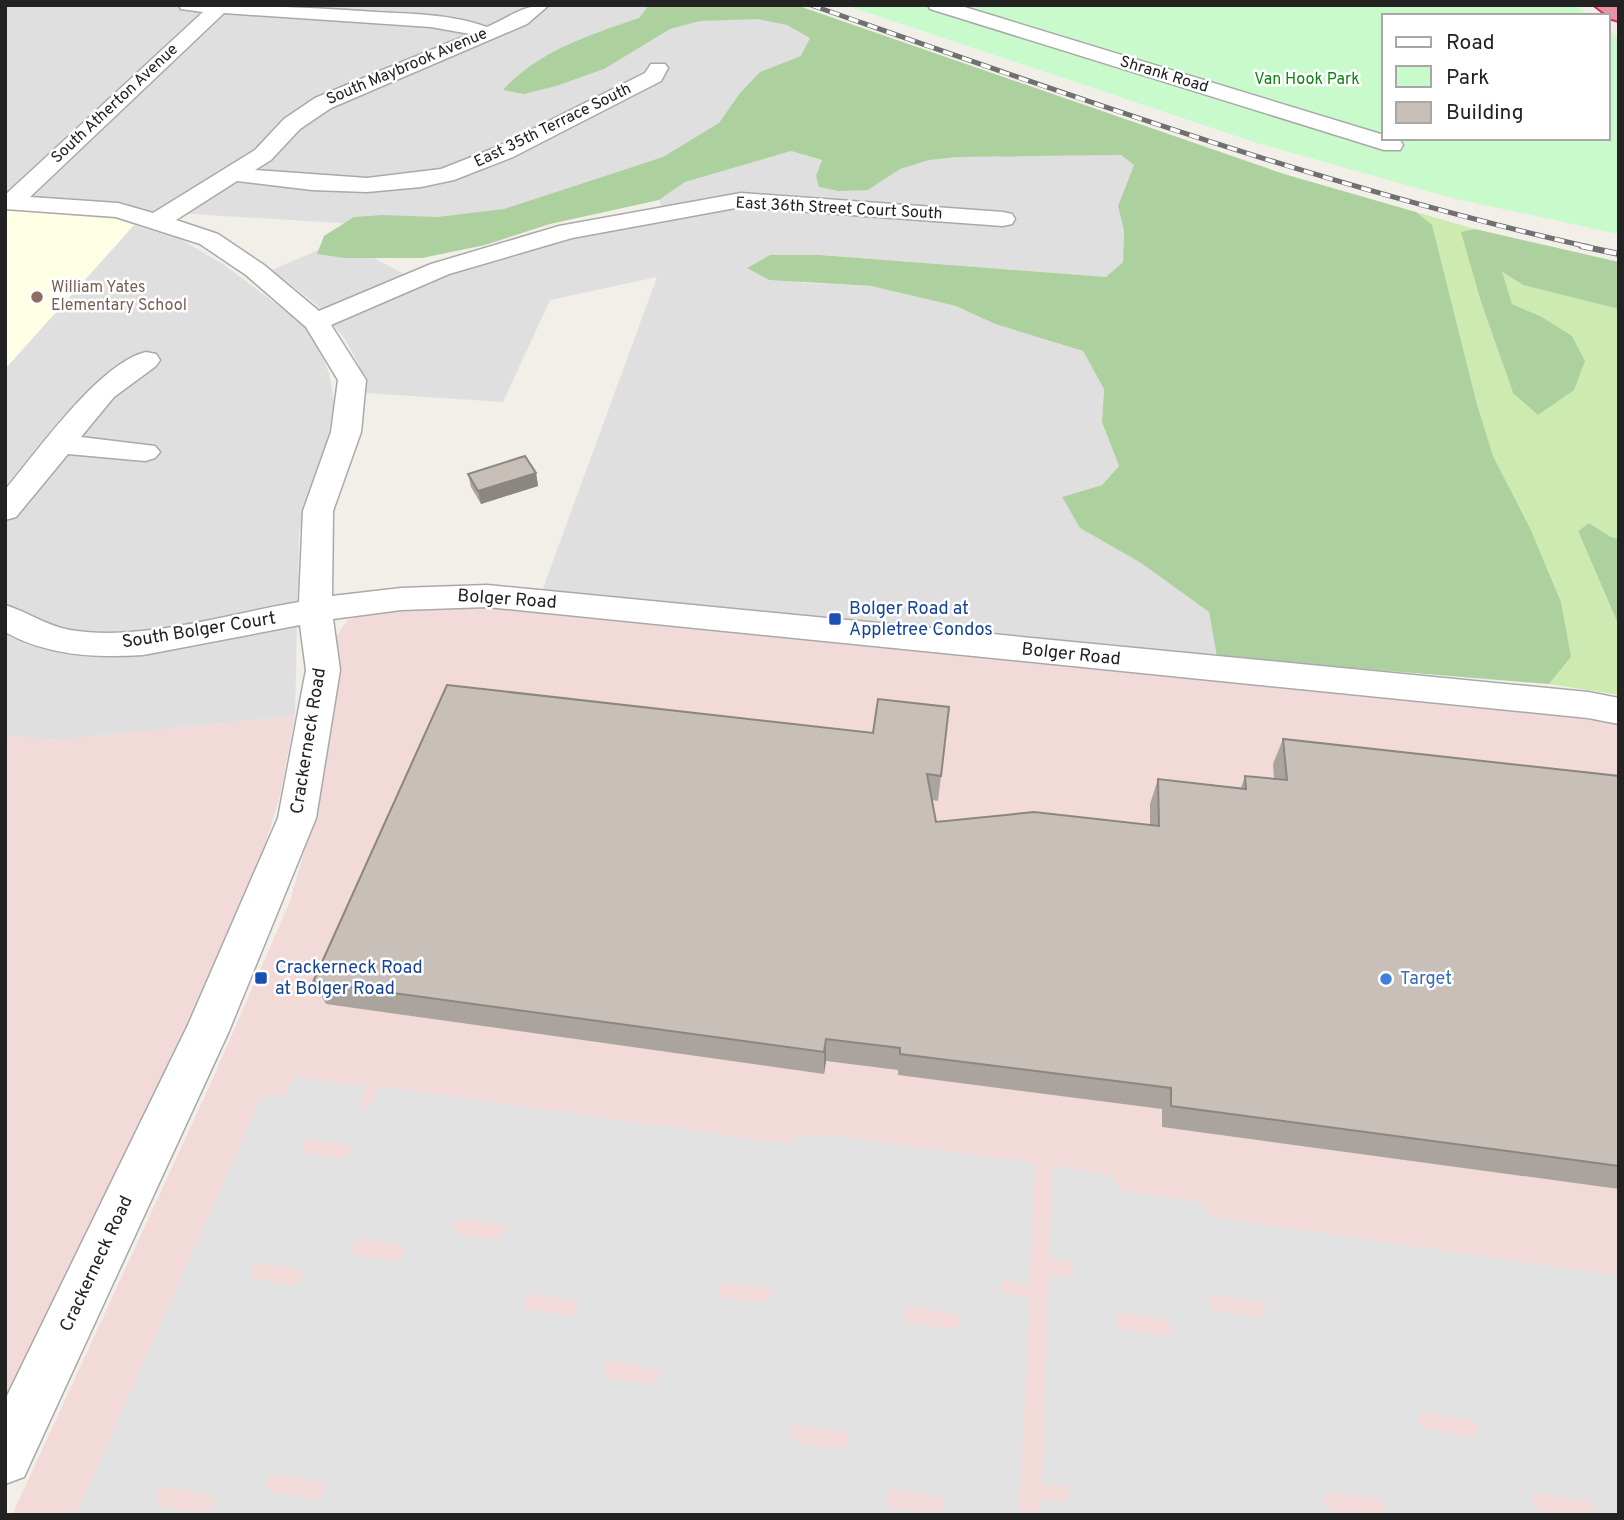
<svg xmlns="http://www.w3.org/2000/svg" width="1624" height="1520" viewBox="0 0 1624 1520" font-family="Overpass,sans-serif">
<rect width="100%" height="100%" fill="#f2efe9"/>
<!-- residential -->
<g fill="#e0dfdf">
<path d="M5 5H774L867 38 756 133 486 232 158 212 118 205 5 196Z"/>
<path d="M791 151 822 160 868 190 900 168 929 160 958 157 1121 155 1134 165 1118 206 1124 231 1123 262 1106 277 820 255H770L803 283 871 286 957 306 995 324 1083 351 1104 389 1102 422 1119 466 1102 485 1062 497 1080 528 1141 563 1209 612 1217 657 542 591 657 277 550 300 503 402 365 393 359 365 345 339 317 305 272 270 341 240 422 284 455 270 546 241 664 216 659 200 685 182Z"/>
<path d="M134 225 182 240 223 264 267 297 303 325 318 346 329 373 334 400 329 432 299 532 295 716 57 740 5 736V369Z"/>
</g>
<!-- commercial -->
<g fill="#f2dad9">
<path d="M475 606 1298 686 1619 723V1515H12L214 1076 290 901 319 800 337 696V635L348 620 375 610Z"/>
<path d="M295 716 280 795 264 848 208 991 5 1408V736L57 740Z"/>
</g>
<!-- education -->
<path fill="#ffffe5" d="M5 210 115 219 134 225 5 369Z"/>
<!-- grass -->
<path fill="#cdebb0" d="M1416 212 1475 229 1462 233 1481 302 1513 393 1540 316 1512 304 1501 272 1523 285 1619 309V539L1611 537 1589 523 1578 531 1619 626V695L1549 684 1571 657 1529 526 1493 456 1477 404 1432 226Z"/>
<!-- forest -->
<g fill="#add19e">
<path d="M649 5H796L1284 174 1416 212 1432 225 1477 404 1493 456 1529 526 1561 602 1571 657 1549 684 1217 657 1209 612 1141 563 1080 528 1062 497 1102 485 1119 466 1102 422 1104 389 1083 351 995 324 956 306 871 286 769 280 747 268 770 255H820L1106 277 1123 262 1124 231 1118 206 1134 165 1121 155 958 157 929 160 900 169 868 190 839 191 819 187 816 176 822 160 791 151 685 182 659 200 550 224 485 245 422 258H345L317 254 324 236 354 217 382 215 437 217 504 209 663 157 719 123 740 93 760 72 801 56 810 38 787 25 757 19 700 21 670 29 604 69 556 86 524 94 503 90C540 50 590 35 639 18Z"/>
<path d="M1475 229 1619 262V309L1523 285 1502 272 1512 304 1540 316 1572 336 1585 361 1574 390 1538 415 1513 393 1481 302 1461 232Z"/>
<path d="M1589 523 1611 537 1619 539V626L1578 531Z"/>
</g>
<!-- park -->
<path fill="#c8facc" d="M845 5H1575L1589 16H1384V138H1608V30L1619 38V234L1456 199 1260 144Z"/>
<!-- parking -->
<g fill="#e2e2e2" fill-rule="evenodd">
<path d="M295 1077 366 1086 358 1105 361 1111 370 1106 378 1086 791 1144 797 1139 796 1136H836L1035 1163 1029 1284 1005 1280 1000 1288 1008 1294 1030 1299 1019 1515H941L946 1505 942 1497 894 1489 887 1492 886 1500 890 1507 933 1515H76L262 1096 283 1098ZM310 1139 349 1145 351 1151 343 1158 304 1153 301 1147 304 1141ZM462 1219 503 1225 505 1232 498 1240 456 1234 453 1228 455 1222ZM362 1239 403 1246 405 1253 397 1261 355 1255 352 1249 355 1242ZM260 1263 301 1270 303 1277 294 1286 252 1279 250 1273 253 1267ZM722 1282 768 1288 771 1291 770 1299 765 1303 721 1297 717 1291ZM533 1294 575 1301 578 1304 576 1312 570 1316 527 1309 523 1303 525 1297ZM912 1307 956 1314 959 1317V1325L954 1330 909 1322 904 1316 905 1310ZM612 1361 656 1369 659 1372 658 1381 651 1385 607 1378 603 1371 605 1364ZM796 1425 846 1432 849 1435V1445L843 1450 796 1442 791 1435 793 1428ZM278 1474 323 1482 326 1485 323 1495 316 1500 270 1492 266 1485 269 1477ZM168 1487 213 1496 215 1504 205 1514 159 1506 156 1499 160 1491Z"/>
<path d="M1053 1165 1113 1175 1119 1190 1204 1203 1206 1210 1212 1217 1619 1276V1515H1595L1593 1505 1588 1501 1538 1493 1531 1496 1535 1509 1558 1515H1385L1384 1503 1380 1499 1330 1492 1323 1495 1324 1503 1331 1510 1358 1515H1040L1041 1498 1065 1502 1070 1493 1065 1486 1042 1484 1049 1274 1070 1277 1075 1271 1069 1261 1049 1258ZM1216 1295 1261 1302 1265 1304 1266 1313 1261 1317 1215 1311 1210 1305V1298ZM1122 1313 1167 1320 1170 1323 1171 1332 1166 1336 1121 1329 1116 1323V1316ZM1424 1412 1472 1419 1476 1423 1478 1432 1474 1437 1425 1429 1419 1422 1418 1415Z"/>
</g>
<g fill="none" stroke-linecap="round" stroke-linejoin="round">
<defs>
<g id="minor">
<path d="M179 5C245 5 310 7 376 12 414 14 451 14 487 27 512 16 522 5 549 5L527 24 331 108 300 129 271 160 255 170 367 178 441 169 497 147 645 73 651 64H665L668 68 661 81 513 157 454 180 421 187 367 192 312 190 237 181 176 220 218 234 264 265 319 311 431 264 559 226 741 193 1003 212 1012 214 1015 219 1012 224 1003 226 741 207 572 238 449 274 331 325 366 380 361 432 333 511 332 596 401 588 487 585 1588 692 1619 698V724L1588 718 487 607 401 610 333 619 340 670 316 818 229 1031 24 1477 5 1484V1400L188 1025 278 818 306 670 300 625 143 655C96 658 48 656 5 632V605C28 612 47 626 70 630 143 642 227 614 299 602L303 511 331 432 338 380 306 327 246 275 200 244 116 217 5 209V195L203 12 181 9ZM224 13 431 27 470 34 315 98 284 119 255 150 153 213 118 203 30 197Z"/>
<path d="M928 5H958L1384 135V138L1400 140 1403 145 1400 150H1384L930 9Z"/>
<path d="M146 352 156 354 160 360 156 366 114 397 81 437 155 446 160 452 155 458 145 461 68 454 16 517 5 520V490C37 452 99 363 146 352Z"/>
</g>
<path id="highway" d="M1594 5H1618L1619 21 1612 19Z"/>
</defs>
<!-- minor casing -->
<use href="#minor" stroke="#a9a9a9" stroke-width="3"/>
<!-- highway casing -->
<use href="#highway" stroke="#dc2a67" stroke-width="4"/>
<!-- minor -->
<use href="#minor" fill="#fff" fill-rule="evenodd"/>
<!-- highway -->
<use href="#highway" fill="#e892a2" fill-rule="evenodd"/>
<defs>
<path id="rail-far1" d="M811 5C1068 95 1323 187 1589 247"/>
<path id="rail" d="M1581 246 1619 254"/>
</defs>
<!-- rail-far1 casing -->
<use href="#rail-far1" stroke="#707070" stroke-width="5"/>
<!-- rail casing -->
<use href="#rail" stroke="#707070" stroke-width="6"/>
<!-- rail-far1 -->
<use href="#rail-far1" stroke="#fff" stroke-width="3.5" stroke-dasharray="10" stroke-linecap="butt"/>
<!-- rail -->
<use href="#rail" stroke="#fff" stroke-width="4.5" stroke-dasharray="12" stroke-linecap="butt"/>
</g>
<!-- wall -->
<g fill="#aba49e">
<path d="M536 473 538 486 481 504 471 487 468 474Z"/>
<path d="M949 707 938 801 932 800 936 822 1150 825V804L1158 779 1241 788 1245 776 1274 779 1273 764 1283 739 1619 776V1189L1162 1127V1109L898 1075V1070L826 1061 824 1074 326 1004 313 982 873 733Z"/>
</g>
<!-- shaded-wall -->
<g fill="#8b8681">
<path d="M536 473 538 486 481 504 478 491Z"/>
<path d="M826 1039V1061L824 1074V1052Z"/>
</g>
<!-- building -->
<g fill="#c7bfb8" stroke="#8b8681" stroke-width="2">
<path d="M525 456 536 473 478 491 468 474Z"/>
<path d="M447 685 873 733 878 699 949 707 941 776 927 774 936 822 1034 812 1159 826 1158 779 1246 789 1245 776 1287 780 1283 739 1619 776V1166L1171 1106V1088L900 1054V1048L826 1039 824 1052 313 982Z"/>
</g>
<!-- markers -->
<circle fill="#8d6e63" stroke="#fff" stroke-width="2.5" cx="37" cy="297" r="7"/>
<g fill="#1a4fb4" stroke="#fff" stroke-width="2.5">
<rect x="828" y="612" width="14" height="14" rx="3.5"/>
<rect x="254" y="971" width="14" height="14" rx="3.5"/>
</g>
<circle fill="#3f7fe0" stroke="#fff" stroke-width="2.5" cx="1386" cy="979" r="7"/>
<g text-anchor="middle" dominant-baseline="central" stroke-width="5" stroke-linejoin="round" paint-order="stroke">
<!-- far-street labels -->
<g font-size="16" fill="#222" stroke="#fff">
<text transform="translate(407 67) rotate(-23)">South Maybrook Avenue</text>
<text transform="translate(1164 75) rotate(17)">Shrank Road</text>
<text transform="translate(115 104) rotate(-43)">South Atherton Avenue</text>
<text transform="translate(553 126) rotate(-26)">East 35th Terrace South</text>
<text transform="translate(839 209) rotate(3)">East 36th Street Court South</text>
</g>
<!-- far-park labels -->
<g font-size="16" fill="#0c8416" stroke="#fff">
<text x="1307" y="80">Van Hook Park</text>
</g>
<!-- far-education labels -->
<g font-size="16" fill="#785e54" stroke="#fff" text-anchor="start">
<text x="51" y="288">William Yates<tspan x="51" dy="18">Elementary School</tspan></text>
</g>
<!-- street labels -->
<g font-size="18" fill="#222" stroke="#fff">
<text transform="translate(507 600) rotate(4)">Bolger Road</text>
<text transform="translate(199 631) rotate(-9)">South Bolger Court</text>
<text transform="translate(1071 655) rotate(6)">Bolger Road</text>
<text transform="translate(309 741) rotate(-81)">Crackerneck Road</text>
<text transform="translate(97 1264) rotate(-65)">Crackerneck Road</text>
</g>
<!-- transit labels -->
<g font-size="18" fill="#164399" stroke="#fff" text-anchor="start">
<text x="849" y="609">Bolger Road at<tspan x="849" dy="21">Appletree Condos</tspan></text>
<text x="275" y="968">Crackerneck Road<tspan x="275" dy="21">at Bolger Road</tspan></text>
</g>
<!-- shop labels -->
<g font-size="18" fill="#366cbe" stroke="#fff" text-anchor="start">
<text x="1400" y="979">Target</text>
</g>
</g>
<!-- border -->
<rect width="1624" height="1520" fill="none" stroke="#222222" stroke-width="14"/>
<!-- legend -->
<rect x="1382" y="14" width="228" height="126" fill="#ffffff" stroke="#a7a7a7" stroke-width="2"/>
<rect x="1396" y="37" width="35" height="10" fill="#ffffff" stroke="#a7a7a7" stroke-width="2"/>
<text x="1446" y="49" font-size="21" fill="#222222">Road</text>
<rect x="1396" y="66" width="35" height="21" fill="#c8facc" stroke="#a7a7a7" stroke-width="2"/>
<text x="1446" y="84" font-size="21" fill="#222222">Park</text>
<rect x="1396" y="102" width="35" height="21" fill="#c7bfb8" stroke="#a7a7a7" stroke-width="2"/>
<text x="1446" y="119" font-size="21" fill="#222222">Building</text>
</svg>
